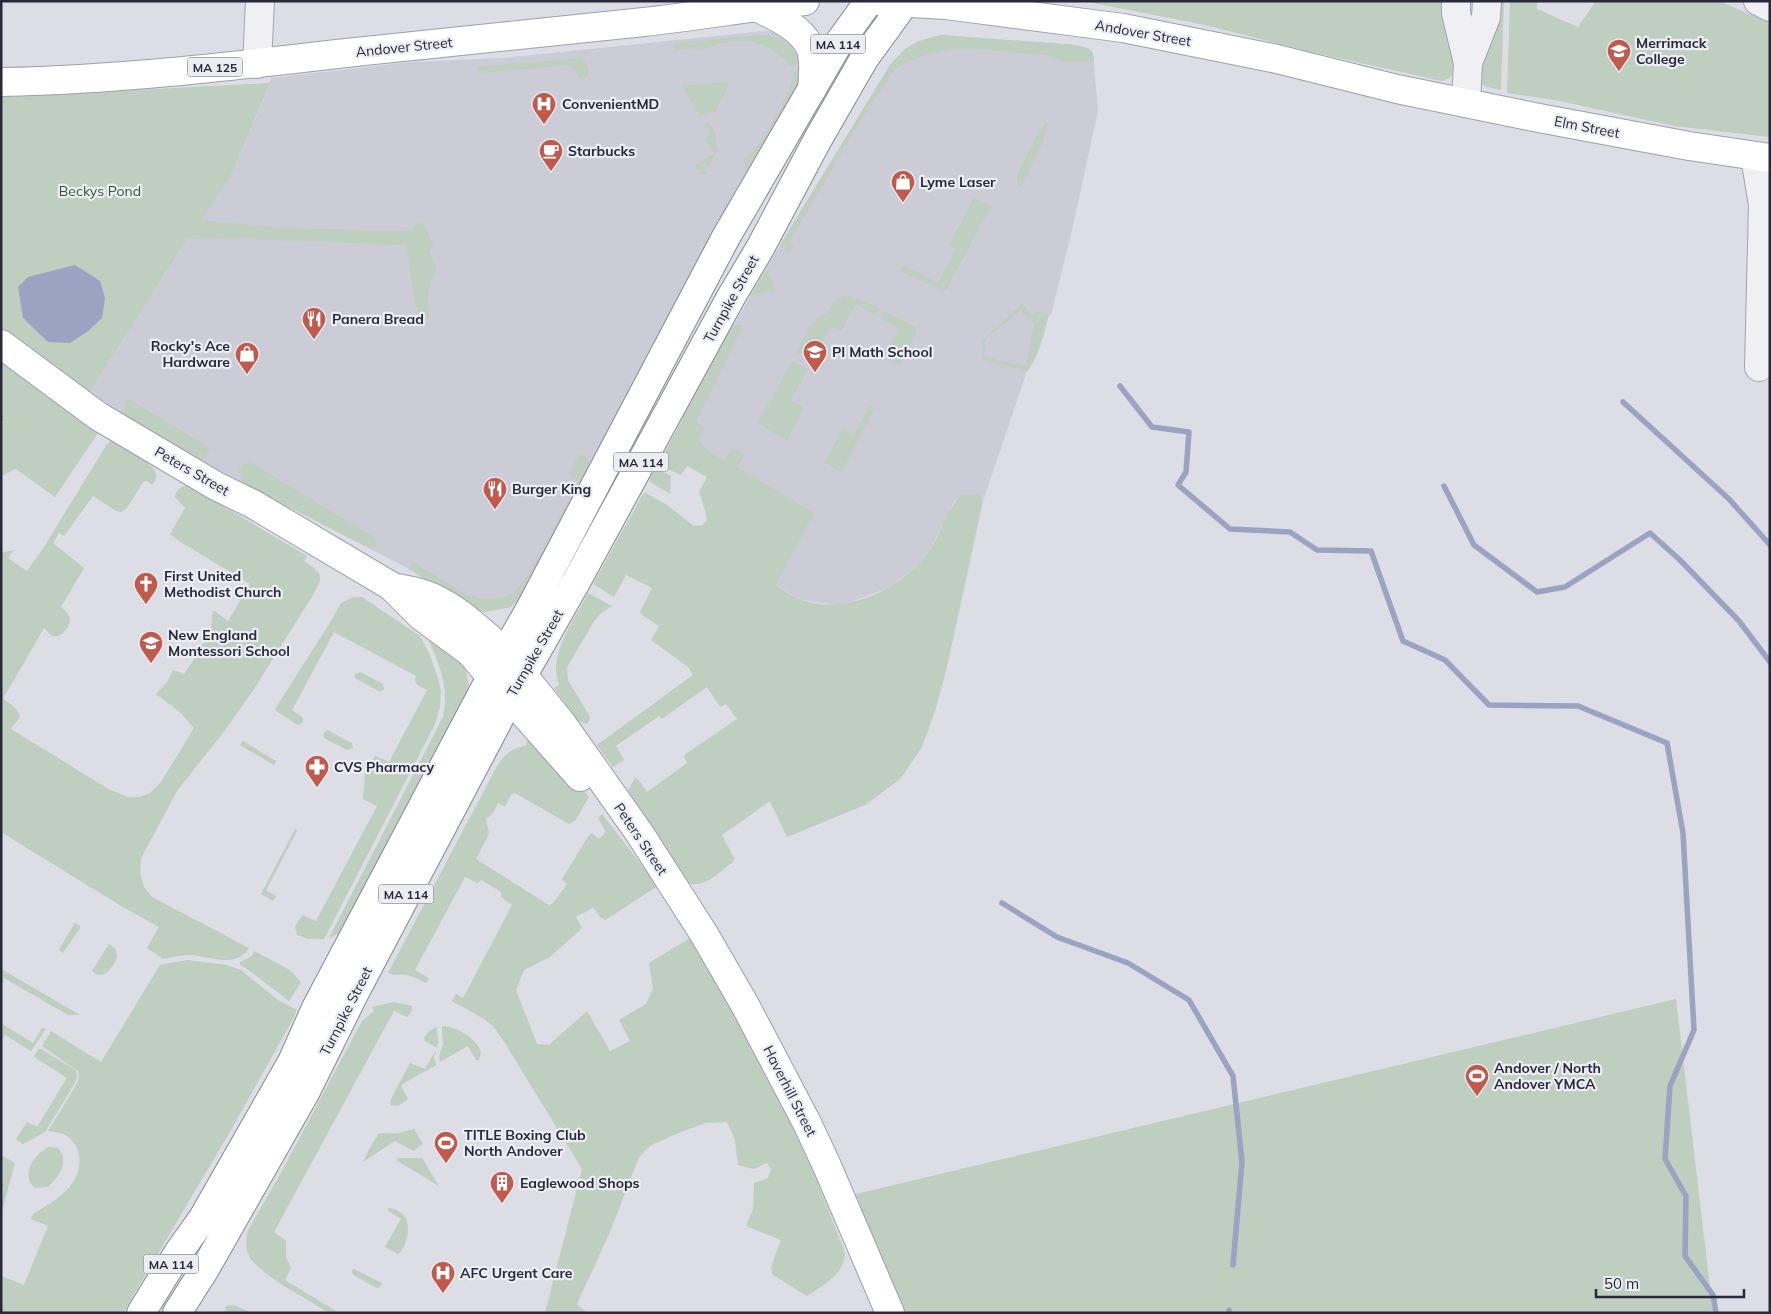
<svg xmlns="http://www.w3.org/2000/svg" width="1771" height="1314" viewBox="0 0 1771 1314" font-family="Mulish,sans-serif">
<rect width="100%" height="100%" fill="#dcdde5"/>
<!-- built -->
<g fill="#cbccd6">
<path d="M765 31 776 32 796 46 803 70 518 601 510 607 485 612 472 609 409 569 169 444 131 421 90 392 187 239 231 176 265 96 271 78 412 62 502 58Z"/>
<path d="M941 35 1077 45 1090 49 1093 53 1098 111 1072 230 1051 315H1049L1037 352 1029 369 1027 371 983 501 981 496 962 495 954 502 927 556 910 572 888 588 843 605 820 603 798 599 776 585 692 449 682 417 721 347 780 245 890 65 905 49 918 41Z"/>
</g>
<!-- green -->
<g fill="#becebf" fill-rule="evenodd">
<path d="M1083 1H1450L1455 72 1450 78 1442 81 1307 51 1205 25Z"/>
<path d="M1493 1H1504L1501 90 1484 86C1473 66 1487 23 1493 1Z"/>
<path d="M1510 1H1537V9L1578 27 1596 1H1719L1770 23V137L1674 126 1560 101 1507 93Z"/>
<path d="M762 35C779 37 801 46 796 66H791C771 44 754 38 724 43 719 43 714 46 709 47 698 49 686 49 674 50L675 43Z"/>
<path d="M941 35 1077 45C1087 48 1094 50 1094 62H1065L1045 55 976 49H954L928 54 905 63 894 70 887 80 857 127 789 242 793 246V249L788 252 785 251 780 245 890 65C904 48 919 39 941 35Z"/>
<path d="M582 58C589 67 592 74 582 81L570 65 478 73 477 67Z"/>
<path d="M803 70 800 83 749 171 745 170 744 159C760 149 794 90 793 72Z"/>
<path d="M725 82 728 83V87L715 112 700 115 681 86Z"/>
<path d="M270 83 231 176 201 220 280 228 412 231 415 223H424L433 246 429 253C442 270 431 277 428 295 426 302 429 312 429 319L418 318 406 245 221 238 187 239 90 392 1 328V97Z"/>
<path d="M1047 122 1048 124 1042 144 1022 185 1019 186C1018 184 1017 181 1017 178 1018 170 1041 126 1047 122Z"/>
<path d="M709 123 715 132 716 140 714 141 718 151 714 154 715 157 706 170 707 174 702 175 696 165 714 153 705 139 711 135 705 125Z"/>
<path d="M974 198 991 206 947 288 944 291 941 290 900 271 902 265 938 283 956 249 949 245Z"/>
<path d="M767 268 775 291 750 296Z"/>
<path d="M844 296 859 299 879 308 875 315 856 304 841 331 831 326 812 361 796 353C803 340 812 317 827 313L837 299Z"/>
<path d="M1021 304 1024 305 1032 315H1034L1035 311 1049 314C1045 330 1038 360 1027 371L986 361 982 358V346L984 339ZM1021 310 1034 324 1026 366 983 357 986 339Z"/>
<path d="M884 311 914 326 916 333 900 365H899L883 357 899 328 881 318Z"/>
<path d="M738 325 743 326 696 421 704 429 698 440 704 447 724 461 732 448 745 454 737 467 814 513 776 585C783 590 791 596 799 599 844 616 896 591 925 557 940 539 944 512 962 494H976L981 496 983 501 947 667 935 711 922 747 901 778 879 795 865 805 787 837 770 801 722 835 734 858 733 862C720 871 703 891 686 882L628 790 635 778 638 779 647 792 687 763 684 756 687 753 737 719 726 704 720 707 707 687 662 719 659 716 616 746 624 760 613 767 597 745 693 675 688 667 651 640 659 626 642 615 640 612 652 588 626 575 614 597 593 584 643 494 646 493 667 505 694 526 702 525 707 521 705 510 699 492 707 477 687 466 681 475 658 465 721 347C725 340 729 326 738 325Z"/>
<path d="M1 349 98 433 55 497 16 469 1 476V427L4 422 1 419Z"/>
<path d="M792 361 808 369 791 400 804 408 787 441 758 423Z"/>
<path d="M126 400H130L210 448 205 458C187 458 147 430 131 421L124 413Z"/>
<path d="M870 406 874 409 841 473 825 462 843 429 854 435Z"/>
<path d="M111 441C121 445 155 464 156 474 157 478 155 481 152 485L147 481 143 482 127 508 121 512 116 511 93 496 64 536 59 533 53 543 84 568 61 607C75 617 71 627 59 636H52L44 628 3 699C11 704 18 708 20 717L11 729 110 790 128 797H139L150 793 161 782 194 728 181 713 156 694 168 681 173 670 184 674 195 658 188 653 210 639 213 610 228 621 250 584 179 541 170 534 185 508 175 497C176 489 181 487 188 485L307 556 304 561C323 574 324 575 313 595L254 689 225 730 177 791 147 847 141 858 140 873 144 887 152 897 249 948C237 969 209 956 191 955 181 955 172 957 163 959L147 948 159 927 121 906 1 832V553L14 550 8 558 27 571 44 547 107 444Z"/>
<path d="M585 455 589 461 590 468 526 591 518 601 510 607 485 612 472 609 409 569 413 562 465 594 478 598 493 599 504 597 513 593 530 572 579 482 571 476 570 473 578 456Z"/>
<path d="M250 462 375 538 376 543 374 546 369 548 241 483 243 478 239 473 240 467 244 463 248 465Z"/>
<path d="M655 468 671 476 670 494 649 481Z"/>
<path d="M588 593 612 606 600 614 593 623 567 667 568 680 590 717 589 722 586 724 577 720 554 688 559 685C547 653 575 621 588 593Z"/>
<path d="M353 597H362L420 636 430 655 438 679 441 691 440 707 434 726 324 939H308L297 935 295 926 303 915 316 921 377 806 363 799 365 773 375 756 389 762 427 690 417 685 415 680 416 676 334 632 292 710 303 718V723L298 725 276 711 275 709 328 626 341 603Z"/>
<path d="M425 632C455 651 471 659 468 698L342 932 329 938 443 717C450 686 438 661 425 632Z"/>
<path d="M360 672 383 684 384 689 380 692 355 678 354 675Z"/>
<path d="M327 730 352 743 353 748 347 750 324 738 323 734Z"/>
<path d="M527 740 538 743 577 782 589 797 575 821 569 824 515 793 511 795 505 807 498 803 493 813 486 819 489 834 476 859 549 905 553 903 567 884 562 879 589 835 592 833 599 839 606 832 598 818 602 814 658 886 605 920 601 918 593 908 576 917 582 928 550 957 524 970 516 990 537 1044 549 1045 587 1011 610 1051 630 1041 619 1020 646 1004 653 988 649 963 690 938 734 1003 802 1142 845 1253C844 1275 824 1285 807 1296L773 1275 771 1267 781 1240 746 1226 753 1209 754 1183 768 1178 771 1169 767 1163 754 1169 738 1165 735 1140 727 1122 705 1123 671 1136 650 1146 639 1157 610 1232 577 1304 587 1313H545L582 1169 505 1043 493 1026 484 1019 452 1001 456 994 463 998 512 905 501 897V892L482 880 477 883 465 877 415 970 427 977 428 979 427 983C420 980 413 976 406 975 399 974 394 976 388 973L497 766C505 754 511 748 526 746Z"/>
<path d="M243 741 276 761 274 765 240 745Z"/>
<path d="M295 829 297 831 266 890 276 896 273 901 261 894Z"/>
<path d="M75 923 80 926V928L63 953 59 950V949Z"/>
<path d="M109 944 116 950 117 958C112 968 103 982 92 971Z"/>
<path d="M254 951 290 970 301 982 289 1001 247 969 240 965V962L252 956Z"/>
<path d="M187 960 226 965 241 970 278 1000 297 1010 293 1019 231 1130 123 1313H1V1276L24 1285 48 1226 31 1219 33 1214C47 1205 64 1197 73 1182 83 1167 82 1146 67 1136 62 1132 54 1132 48 1131L78 1082 79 1072 42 1046 51 1031 101 1062 160 965Z"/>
<path d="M3 970 80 1015H68L4 978 1 983V973Z"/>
<path d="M1676 999 1713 1313H900L856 1194Z"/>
<path d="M394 1002 412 1006V1011L407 1017 394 1011 274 1232 286 1241V1257L291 1268 285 1280 339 1313H329C311 1301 258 1274 249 1256 245 1247 246 1239 248 1230L277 1180 362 1021 374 1011 372 1007Z"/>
<path d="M1 1023 33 1043 42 1028 46 1029 31 1051 5 1035 3 1038 1 1037Z"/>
<path d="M442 1026C456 1026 476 1038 481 1052L479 1060H476L468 1046 440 1062 439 1056 443 1044Z"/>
<path d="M437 1027 438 1043 434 1057 436 1065 401 1085 408 1099 398 1106 391 1105 390 1101 410 1063 425 1069 437 1048 425 1041 424 1038 429 1031Z"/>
<path d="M38 1049H41L75 1070 77 1074 76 1081 45 1132 23 1144 16 1139 27 1122 37 1127 67 1078 34 1057Z"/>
<path d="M414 1129 423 1144 413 1151 395 1141 363 1162 369 1149 379 1133H398Z"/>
<path d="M48 1147 58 1148C70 1162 59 1176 48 1187L35 1188C19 1175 35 1154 48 1147Z"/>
<path d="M1 1155 15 1163 2 1211H1Z"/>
<path d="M398 1158H422L439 1186 396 1160Z"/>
<path d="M389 1208C395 1209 404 1213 406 1219 411 1228 406 1249 398 1254L385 1247 401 1219 388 1211Z"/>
<path d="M354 1269 382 1283 381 1287 377 1288 353 1275 352 1271Z"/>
<path d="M234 1305 252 1313H219L226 1311 225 1306Z"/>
</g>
<!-- water -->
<path fill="#9ba3c2" d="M75 265 100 281 105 298 102 318 88 331 70 343 48 342 23 318 18 287 28 277Z"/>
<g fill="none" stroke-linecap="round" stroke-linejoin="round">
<!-- stream -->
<g stroke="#9ba3c2" stroke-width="5.5">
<path d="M1120 386 1152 427 1189 432 1186 472 1178 485 1230 529 1290 532 1317 550 1371 551 1403 641 1445 660 1489 705 1578 706 1667 743 1683 833 1694 1030 1670 1086 1665 1159 1686 1196 1685 1256 1713 1295 1716 1313"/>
<path d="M1623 402 1729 499 1770 545"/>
<path d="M1444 486 1474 545 1537 592 1565 587 1650 533 1680 560 1739 621 1770 662"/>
<path d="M1002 903 1057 937 1128 963 1189 1000 1233 1076 1242 1162 1233 1265"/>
<path d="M1229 1310 1230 1313"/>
</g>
<defs>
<g id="minor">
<path d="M1456 1V13L1468 63 1466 103"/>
<path d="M1758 1 1770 7"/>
<path d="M1468 63 1486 17 1487 1"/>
<path d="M257 64 260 1"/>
<path d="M1755 157 1763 205 1759 367"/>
</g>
<g id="major">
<path d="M877 1 946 5 1123 28 1277 59 1397 89 1539 118 1689 146 1770 158"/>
<path d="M753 6C772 14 804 28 811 50 815 62 813 76 812 89"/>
<path d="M1 82C113 80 226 67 337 54 439 43 541 33 644 22 697 16 751 7 805 1"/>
<path d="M1 344 98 416 216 486 253 504 391 586 421 616 471 653 491 677"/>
<path d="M392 587C409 590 426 593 441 602 463 613 487 637 506 653"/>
<path d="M523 675 563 725 640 834 704 934 745 1005 807 1123 827 1166 890 1313"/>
<path d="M510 698 580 777"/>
</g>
<g id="highway">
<path d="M141 1313 178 1253 203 1218 292 1062 316 1008 491 677 530 609 726 237 838 44 869 1"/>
<path d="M177 1313 205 1269 306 1091 354 994 510 698 576 582 731 297 759 250 818 139 864 59 906 1"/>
</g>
</defs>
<!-- minor casing -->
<use href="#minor" stroke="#a2a3ae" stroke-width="30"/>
<!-- major casing -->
<use href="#major" stroke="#9d9faf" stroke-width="30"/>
<!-- highway casing -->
<use href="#highway" stroke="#85889a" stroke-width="30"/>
<!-- minor -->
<use href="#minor" stroke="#efeff4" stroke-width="28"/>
<!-- major -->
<use href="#major" stroke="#fff" stroke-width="28"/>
<!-- highway -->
<use href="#highway" stroke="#fff" stroke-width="28"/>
</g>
<!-- icons -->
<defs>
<symbol id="university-pin" viewBox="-11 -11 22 30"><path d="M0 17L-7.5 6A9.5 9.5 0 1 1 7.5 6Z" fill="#bf5a4c" stroke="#ebedf3"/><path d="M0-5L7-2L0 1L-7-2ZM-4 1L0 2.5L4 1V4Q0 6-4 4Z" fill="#fff"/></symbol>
<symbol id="hospital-pin" viewBox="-11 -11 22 30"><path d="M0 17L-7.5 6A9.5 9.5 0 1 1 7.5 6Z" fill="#bf5a4c" stroke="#ebedf3"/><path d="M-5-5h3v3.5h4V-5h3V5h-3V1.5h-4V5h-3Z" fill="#fff"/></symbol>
<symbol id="cafe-pin" viewBox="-11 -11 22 30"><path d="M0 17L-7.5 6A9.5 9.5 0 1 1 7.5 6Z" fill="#bf5a4c" stroke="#ebedf3"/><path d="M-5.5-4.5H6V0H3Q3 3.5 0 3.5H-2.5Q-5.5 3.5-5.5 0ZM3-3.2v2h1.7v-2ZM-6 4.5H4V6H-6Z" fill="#fff"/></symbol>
<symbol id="shop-pin" viewBox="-11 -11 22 30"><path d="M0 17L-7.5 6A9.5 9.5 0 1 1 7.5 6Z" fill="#bf5a4c" stroke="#ebedf3"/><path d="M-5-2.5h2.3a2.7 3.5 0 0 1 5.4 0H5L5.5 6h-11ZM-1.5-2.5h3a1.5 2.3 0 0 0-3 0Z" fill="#fff"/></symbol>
<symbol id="restaurant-pin" viewBox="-11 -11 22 30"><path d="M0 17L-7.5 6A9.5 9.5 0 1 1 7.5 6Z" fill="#bf5a4c" stroke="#ebedf3"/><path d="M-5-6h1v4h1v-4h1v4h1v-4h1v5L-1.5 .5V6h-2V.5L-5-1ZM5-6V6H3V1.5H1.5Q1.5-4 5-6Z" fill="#fff"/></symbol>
<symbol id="school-pin" viewBox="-11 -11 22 30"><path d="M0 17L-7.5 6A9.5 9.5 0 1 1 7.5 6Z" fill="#bf5a4c" stroke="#ebedf3"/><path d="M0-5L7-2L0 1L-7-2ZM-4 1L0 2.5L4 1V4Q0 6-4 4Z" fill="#fff"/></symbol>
<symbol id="church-pin" viewBox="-11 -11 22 30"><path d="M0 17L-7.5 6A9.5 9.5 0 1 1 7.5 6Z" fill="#bf5a4c" stroke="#ebedf3"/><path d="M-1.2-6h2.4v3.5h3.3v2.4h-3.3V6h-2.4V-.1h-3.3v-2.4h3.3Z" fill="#fff"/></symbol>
<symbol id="pharmacy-pin" viewBox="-11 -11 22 30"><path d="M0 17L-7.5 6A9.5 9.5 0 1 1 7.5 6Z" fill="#bf5a4c" stroke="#ebedf3"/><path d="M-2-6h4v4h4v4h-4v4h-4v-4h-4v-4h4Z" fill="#fff"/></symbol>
<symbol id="stadium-pin" viewBox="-11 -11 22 30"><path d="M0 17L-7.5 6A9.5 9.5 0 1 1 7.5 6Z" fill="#bf5a4c" stroke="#ebedf3"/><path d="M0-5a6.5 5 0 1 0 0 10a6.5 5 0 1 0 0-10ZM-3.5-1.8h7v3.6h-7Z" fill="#fff"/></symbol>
<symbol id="building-pin" viewBox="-11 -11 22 30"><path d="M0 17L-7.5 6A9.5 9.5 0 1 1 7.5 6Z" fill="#bf5a4c" stroke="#ebedf3"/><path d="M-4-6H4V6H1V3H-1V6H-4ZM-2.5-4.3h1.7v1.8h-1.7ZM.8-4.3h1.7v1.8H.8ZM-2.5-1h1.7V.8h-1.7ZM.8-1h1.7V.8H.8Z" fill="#fff"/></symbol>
</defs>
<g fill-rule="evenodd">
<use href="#university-pin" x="1605" y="37" width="28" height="38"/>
<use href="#hospital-pin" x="530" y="90" width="28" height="38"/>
<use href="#cafe-pin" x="537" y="137" width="28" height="38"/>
<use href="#shop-pin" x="889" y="168" width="28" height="38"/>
<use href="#restaurant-pin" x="300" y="305" width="28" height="38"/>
<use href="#school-pin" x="801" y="338" width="28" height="38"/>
<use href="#shop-pin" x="233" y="340" width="28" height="38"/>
<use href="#restaurant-pin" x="481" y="475" width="28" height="38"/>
<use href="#church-pin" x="132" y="570" width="28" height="38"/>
<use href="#school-pin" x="137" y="629" width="28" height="38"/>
<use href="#pharmacy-pin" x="303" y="753" width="28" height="38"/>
<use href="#stadium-pin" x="1463" y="1062" width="28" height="38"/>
<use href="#stadium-pin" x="432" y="1129" width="28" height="38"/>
<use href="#building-pin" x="488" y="1169" width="28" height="38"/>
<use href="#hospital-pin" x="429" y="1259" width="28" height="38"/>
</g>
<g text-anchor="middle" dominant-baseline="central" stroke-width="4.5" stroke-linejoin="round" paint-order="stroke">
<!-- shield labels -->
<g fill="#ebedf3" stroke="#626472" stroke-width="1">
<rect x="810.5" y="34.5" width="55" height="19" rx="4"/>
<rect x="187.5" y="57.5" width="55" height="19" rx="4"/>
<rect x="613.5" y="452.5" width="55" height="19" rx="4"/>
<rect x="378.5" y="884.5" width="55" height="19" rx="4"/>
<rect x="143.5" y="1254.5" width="55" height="19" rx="4"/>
</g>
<g font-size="12" font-weight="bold" fill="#28293a">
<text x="838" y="44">MA 114</text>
<text x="215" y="67">MA 125</text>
<text x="641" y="462">MA 114</text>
<text x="406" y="894">MA 114</text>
<text x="171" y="1264">MA 114</text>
</g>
<!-- street labels -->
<g font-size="14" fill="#28293a" stroke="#ebedf3">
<text transform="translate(1143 33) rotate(10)">Andover Street</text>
<text transform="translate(404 47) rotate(-6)">Andover Street</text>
<text transform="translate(1587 127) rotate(11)">Elm Street</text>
<text transform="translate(731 299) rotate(-61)">Turnpike Street</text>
<text transform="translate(192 471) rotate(30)">Peters Street</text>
<text transform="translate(535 653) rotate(-60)">Turnpike Street</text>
<text transform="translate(641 839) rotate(56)">Peters Street</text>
<text transform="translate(346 1011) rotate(-63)">Turnpike Street</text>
<text transform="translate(790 1091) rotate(63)">Haverhill Street</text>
</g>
<!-- poi labels -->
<g font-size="14" font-weight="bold" fill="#28293a" stroke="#ebedf3" text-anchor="start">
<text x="1636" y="43">Merrimack<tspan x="1636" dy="16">College</tspan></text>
<text x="562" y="104">ConvenientMD</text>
<text x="568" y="151">Starbucks</text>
<text x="920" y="182">Lyme Laser</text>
<text x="332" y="319">Panera Bread</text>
<text x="230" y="346" text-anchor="end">Rocky's Ace<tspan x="230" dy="16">Hardware</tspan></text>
<text x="832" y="352">PI Math School</text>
<text x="512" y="489">Burger King</text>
<text x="164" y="576">First United<tspan x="164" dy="16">Methodist Church</tspan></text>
<text x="168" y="635">New England<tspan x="168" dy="16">Montessori School</tspan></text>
<text x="334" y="767">CVS Pharmacy</text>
<text x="1494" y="1068">Andover / North<tspan x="1494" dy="16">Andover YMCA</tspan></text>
<text x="464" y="1135">TITLE Boxing Club<tspan x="464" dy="16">North Andover</tspan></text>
<text x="520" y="1183">Eaglewood Shops</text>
<text x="460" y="1273">AFC Urgent Care</text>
</g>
<!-- park labels -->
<g font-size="14" fill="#365439" stroke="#ebedf3">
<text x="100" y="191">Beckys Pond</text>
</g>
</g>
<!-- border -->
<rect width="1771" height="1314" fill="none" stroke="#28293a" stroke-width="5"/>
<!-- scale -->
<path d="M1596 1289v8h148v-8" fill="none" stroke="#28293a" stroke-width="2.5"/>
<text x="1604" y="1289" font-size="15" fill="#28293a" stroke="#ebedf3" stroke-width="4" paint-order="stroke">50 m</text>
</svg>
